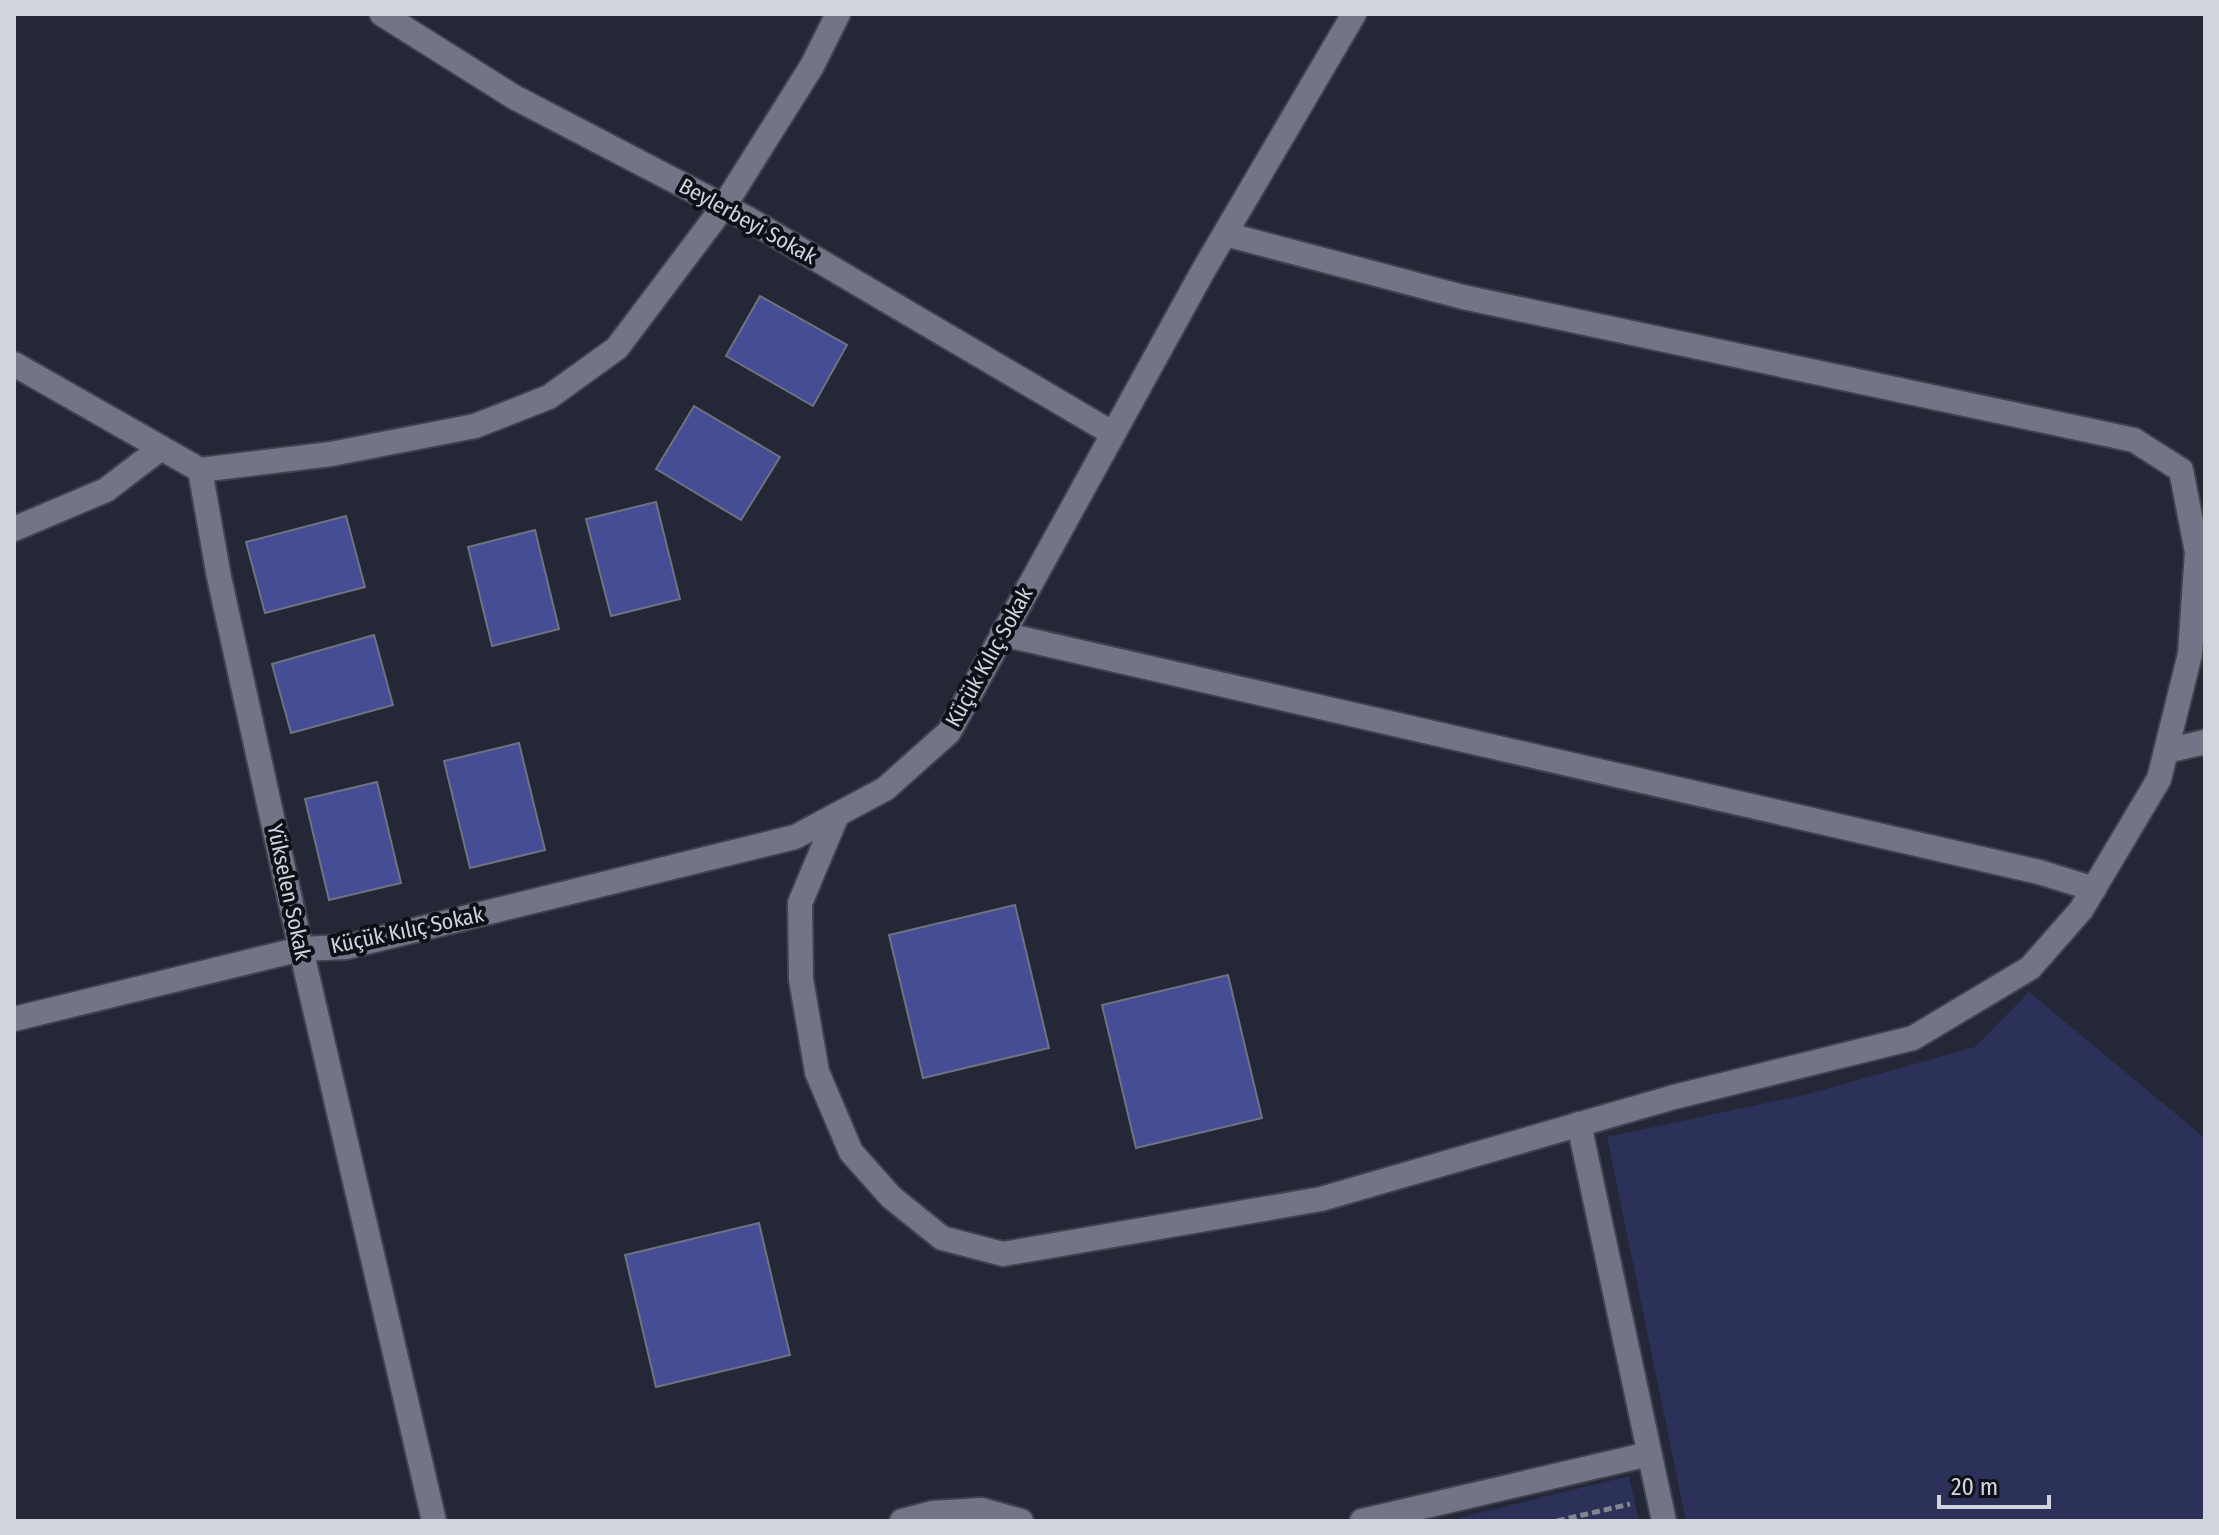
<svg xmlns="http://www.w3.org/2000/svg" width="2219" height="1535" viewBox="0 0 2219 1535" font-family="'Fira Sans Condensed',sans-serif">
<rect width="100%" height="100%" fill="#242736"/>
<!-- green -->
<g fill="#2b3158">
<path d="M2029 992 2205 1138V1521H1686L1607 1137 1808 1094 1975 1047Z"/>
<path d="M1629 1476 1639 1521H1447Z"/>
</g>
<!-- building -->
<g fill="#454d94" stroke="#6e7283" stroke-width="2">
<path d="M760 296 847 345 813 406 726 356Z"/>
<path d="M694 406 780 457 741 520 656 469Z"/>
<path d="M656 502 680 599 611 616 586 519Z"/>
<path d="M346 516 365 587 265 613 246 542Z"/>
<path d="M535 530 559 629 492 646 468 547Z"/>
<path d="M374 635 393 705 291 733 272 664Z"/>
<path d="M519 743 545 850 470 868 444 761Z"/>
<path d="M377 782 401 883 329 900 305 799Z"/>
<path d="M1015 905 1049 1048 923 1078 889 935Z"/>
<path d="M1228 975 1262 1118 1136 1148 1102 1005Z"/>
<path d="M759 1223 790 1355 656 1387 625 1255Z"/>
</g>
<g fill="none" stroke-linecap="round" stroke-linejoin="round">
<defs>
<g id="minor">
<path d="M382 14 514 97 750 220 1112 433"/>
<path d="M14 364 200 470 219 577 301 949 434 1521"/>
<path d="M200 470 331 454 475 426 549 397 617 348 724 206 812 66 838 14"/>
<path d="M14 529 106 490 161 448"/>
<path d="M1002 634 2039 872 2094 889"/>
<path d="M2166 751 2205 742"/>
<path d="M837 815 800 903 801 979 817 1072 851 1152 891 1197 942 1238 1003 1254 1321 1199 1674 1097 1913 1038 2030 968 2081 910 2159 779 2190 654 2197 552 2181 470 2134 440 1463 297 1225 234"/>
<path d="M14 1019 301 949 346 947 795 837 885 789 949 732 1203 271 1354 14"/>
<path d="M1579 1124 1664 1521"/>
<path d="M902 1521 932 1513 982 1510 1021 1521"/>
<path d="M1362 1521 1649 1454"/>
</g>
</defs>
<!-- minor casing -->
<use href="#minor" stroke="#40424f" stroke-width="28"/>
<!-- path -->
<path stroke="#838591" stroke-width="5" stroke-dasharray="8 4" stroke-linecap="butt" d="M1557 1521 1630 1504"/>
<!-- minor -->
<use href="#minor" stroke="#717586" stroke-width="24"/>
</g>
<g text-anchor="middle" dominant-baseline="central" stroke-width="8" stroke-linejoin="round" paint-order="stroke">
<!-- street labels -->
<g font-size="22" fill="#d1d3dd" stroke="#0f1017">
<text transform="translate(748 221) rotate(29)">Beylerbeyi Sokak</text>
<text transform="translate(989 657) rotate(-61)">Küçük Kılıç Sokak</text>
<text transform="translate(289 892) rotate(78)">Yükselen Sokak</text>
<text transform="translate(407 930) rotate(-12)">Küçük Kılıç Sokak</text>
</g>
</g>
<!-- border -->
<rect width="2219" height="1535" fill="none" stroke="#d1d3dd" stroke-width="32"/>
<!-- scale -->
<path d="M1939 1495v12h110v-12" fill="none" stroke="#d1d3dd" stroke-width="4"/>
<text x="1951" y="1495" font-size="24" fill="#d1d3dd" stroke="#0f1017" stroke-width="6" paint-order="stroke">20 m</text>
</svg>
